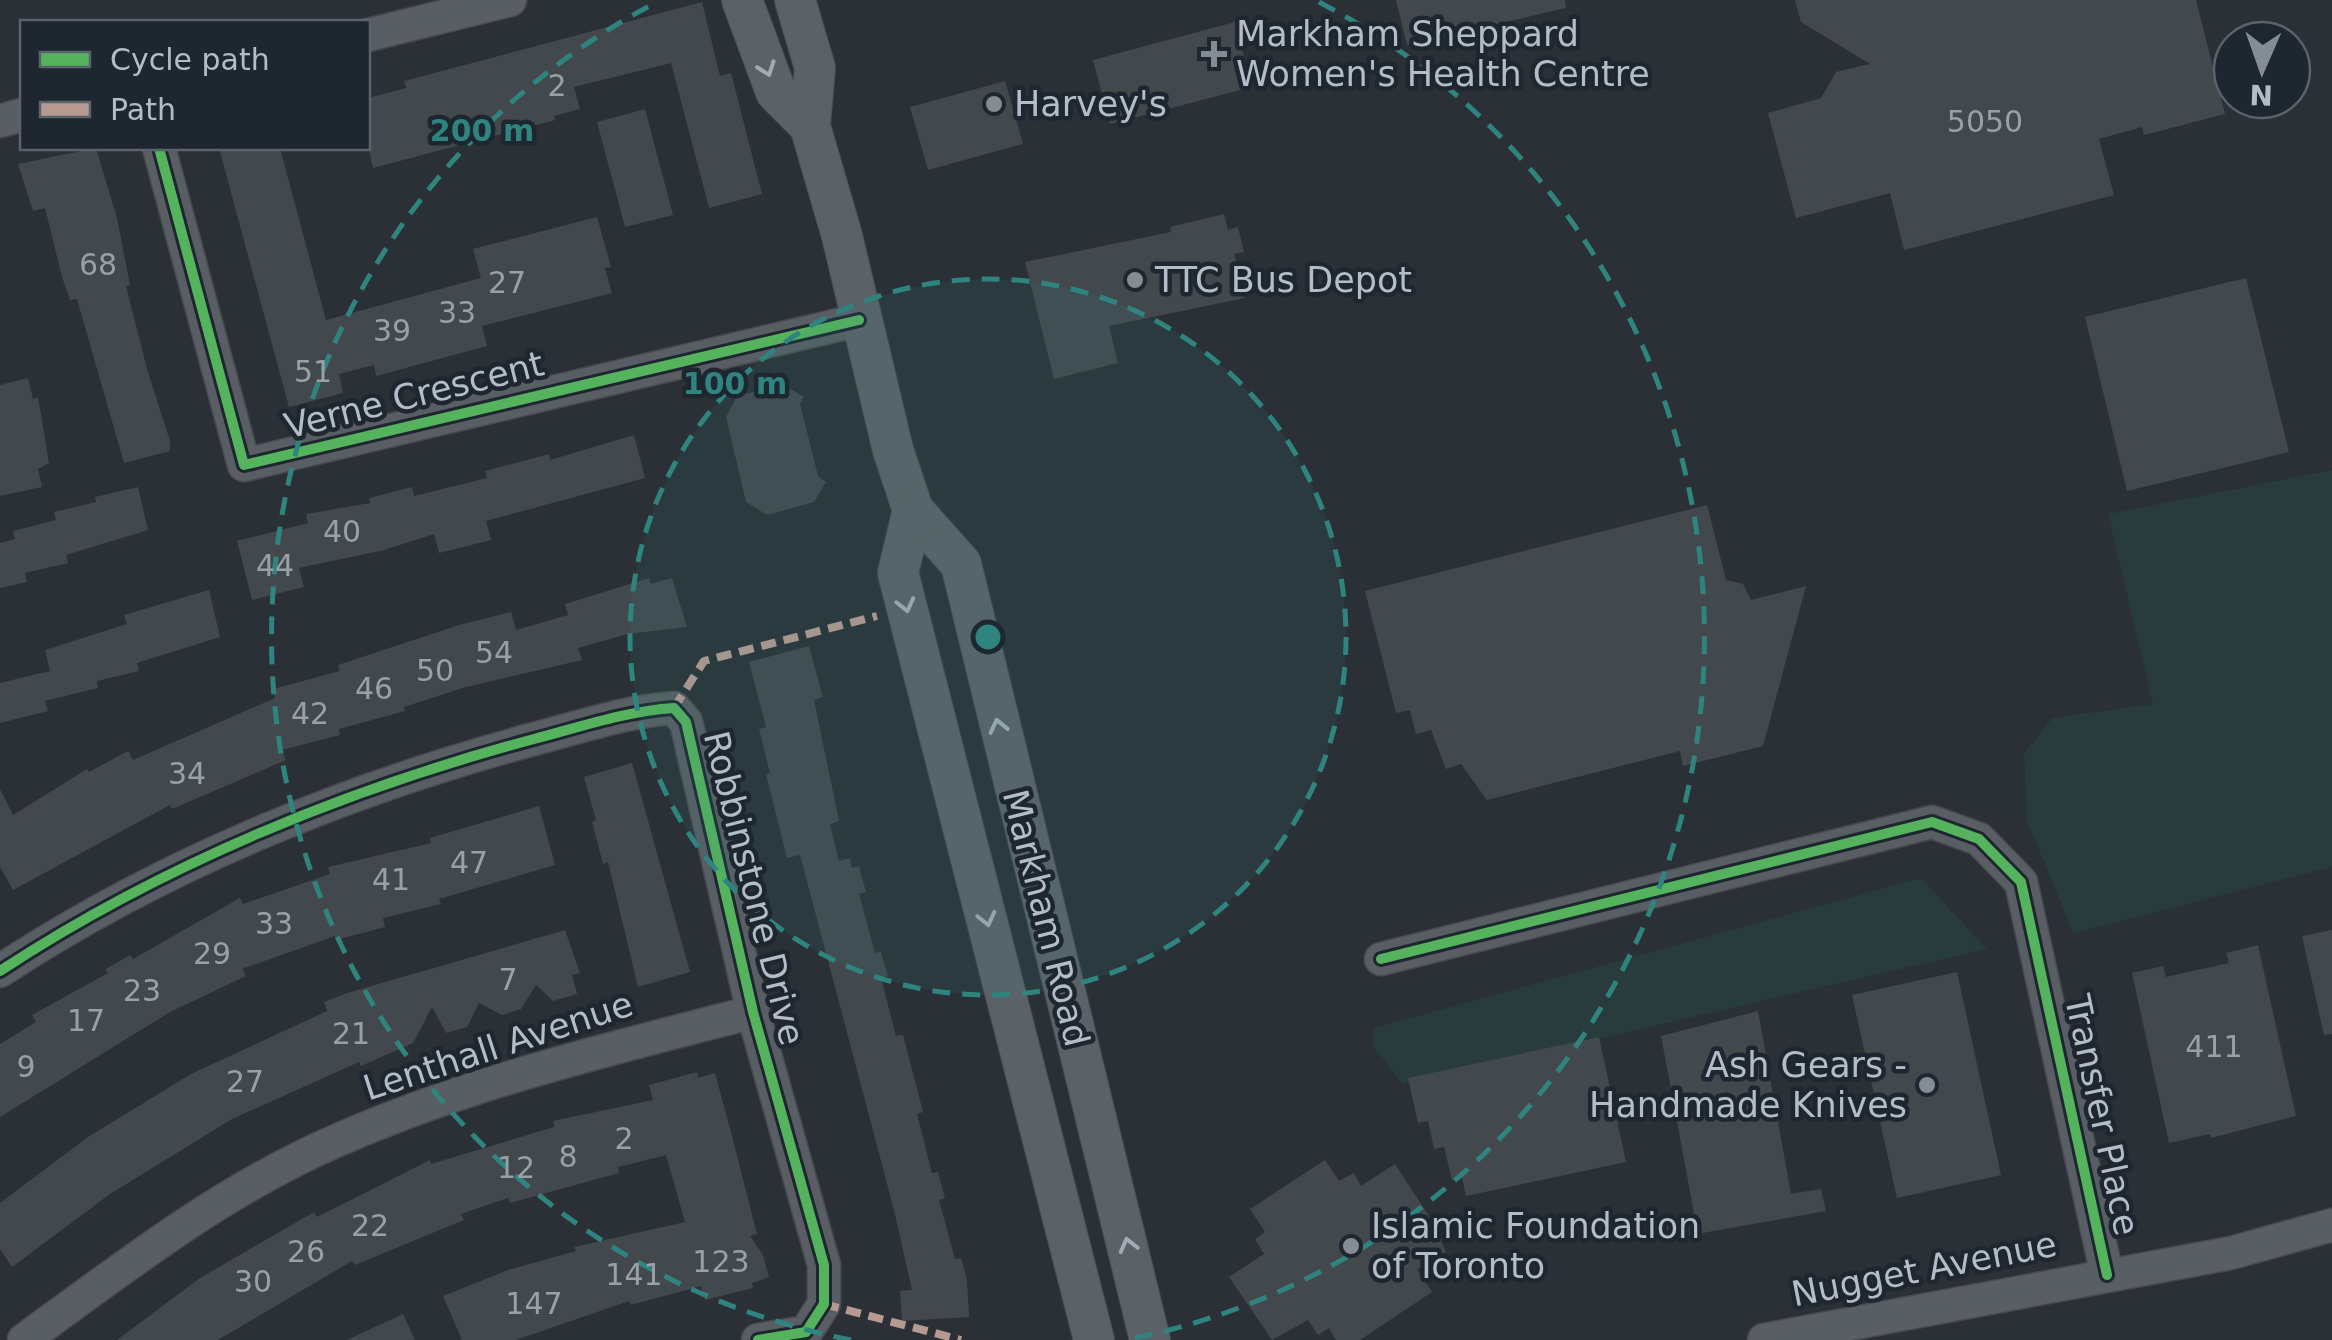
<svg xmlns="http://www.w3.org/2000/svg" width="2332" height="1340" viewBox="0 0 2332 1340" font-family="'DejaVu Sans',sans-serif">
<rect width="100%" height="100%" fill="#2a3036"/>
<!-- green -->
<g fill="#283c3c">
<path d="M2332 470V867L2073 933 2027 820 2024 754 2052 718 2153 704 2108 514Z"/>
<path d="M1921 878 1987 949 1403 1084 1373 1046 1374 1028Z"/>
</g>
<!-- building -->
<g fill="#43484d">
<path d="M1396 0H1565L1566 8 1407 45Z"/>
<path d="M1795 0H2196L2225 114 2144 135 2142 127 2099 139 2114 195 1904 250 1890 193 1796 218 1768 113 1821 98 1836 72 1870 64 1801 22Z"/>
<path d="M702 2 720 76 731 73 762 194 709 208 671 63 574 87 580 109 554 116 555 120 373 168 368 145V98L406 88 404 81Z"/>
<path d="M1235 22 1252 87 1110 124 1093 60Z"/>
<path d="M1005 81 1023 144 928 170 910 107Z"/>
<path d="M645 109 673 215 625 227 597 122Z"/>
<path d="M96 148 117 218 130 285 126 286 147 369 170 441V451L124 463 77 299 70 300 62 277 45 208 33 211 18 164Z"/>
<path d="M219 148H280L326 320 481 278 473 249 597 217 611 267 605 268 612 293 482 326 487 346 376 376 374 365 339 374 343 393 289 407Z"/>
<path d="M1224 214 1228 230 1238 227 1244 252 1234 254 1245 298 1109 326 1118 363 1054 379 1025 262 1171 232 1170 227Z"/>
<path d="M2246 278 2289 452 2127 491 2085 317Z"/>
<path d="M28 378 33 399 38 397 49 463 38 469 42 487 0 496V385Z"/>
<path d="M783 384 804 397 800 404 818 476 826 482 814 502 767 515 746 502 726 417 737 396Z"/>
<path d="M634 435 645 478 486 521 491 540 439 553 434 534 384 550 299 568 304 587 252 600 237 541 308 523 306 514 370 503 369 498 412 487 414 496 487 478 485 471 549 454 550 460Z"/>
<path d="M138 487 148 530 66 555 68 563 25 573 27 582 0 588V543L15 539 13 531 56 520 54 512 96 502 95 497Z"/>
<path d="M1707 505 1726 580 1743 584 1751 600 1806 586 1763 746 1683 766 1680 751 1487 800 1461 764 1446 769 1431 730 1416 734 1410 710 1396 713 1365 591Z"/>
<path d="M649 578 651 584 672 578 687 627 628 634 578 648 582 660 466 687 404 707 405 711 339 729 340 735 282 750 286 760 172 809 170 805 13 890 0 867V789L13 815 87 769 89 772 128 751 133 760 275 698 273 689 340 671 338 665 459 625 511 612 516 630 568 615 565 604Z"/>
<path d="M209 590 220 637 137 663 139 671 97 681 98 688 45 701 48 711 0 723V683L50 671 45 650 127 624 124 615Z"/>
<path d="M809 646 823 697 814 700 839 821 830 824 839 861 850 858 852 868 859 866 866 892 859 894 875 953 881 952 888 976 881 978 896 1036 903 1035 923 1112 917 1114 932 1173 938 1172 945 1198 939 1200 955 1259 961 1258 967 1280 969 1317 902 1321 900 1291 912 1290 894 1210 800 855 787 858 766 774 770 773 759 729 766 727 749 662Z"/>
<path d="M632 763 690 972 638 987 608 862 603 864 592 822 596 820 584 777Z"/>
<path d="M539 806 555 865 439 899 441 904 383 918 385 927 336 940 335 936 242 969 246 976 170 1012 0 1117V1044L36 1022 32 1015 108 973 106 969 130 955 133 959 240 898 243 904 330 874 328 867 431 843 430 838Z"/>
<path d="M565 930 580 973 572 975 577 994 553 1001 536 985 521 1009 502 1015 479 1003 467 1027 446 1033 432 1007 413 1043 361 1066 359 1062 232 1119 110 1194 12 1267 0 1249V1203L88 1137 191 1074 327 1011 324 1002 347 993Z"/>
<path d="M2332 930V1034L2324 1035 2302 936Z"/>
<path d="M2258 945 2296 1116 2211 1138 2210 1134 2169 1143 2132 973 2163 966 2166 977 2229 963 2226 953Z"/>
<path d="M1957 972 2001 1175 1897 1198 1852 995Z"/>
<path d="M1758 1011 1791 1194 1821 1189 1826 1211 1669 1239 1665 1218 1694 1213 1661 1036Z"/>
<path d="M1599 1037 1626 1162 1466 1196 1462 1178 1452 1180 1444 1147 1434 1149 1428 1121 1418 1123 1408 1078Z"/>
<path d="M697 1072 698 1078 715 1073 731 1132 757 1234 750 1236 763 1255 769 1277 752 1283 753 1288 705 1300 701 1286 631 1305 629 1301 516 1340H462L443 1296 508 1270 576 1251 574 1247 685 1222 666 1155 618 1167 619 1173 510 1203 508 1198 461 1214 464 1220 355 1265 352 1261 218 1340H117L200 1278 314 1212 317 1217 430 1160 431 1164 554 1127 553 1121 653 1100 649 1085Z"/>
<path d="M1325 1160 1339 1181 1354 1173 1361 1186 1395 1164 1444 1239 1441 1241 1446 1252 1417 1270 1432 1292 1360 1340H1336L1329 1328 1318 1335 1308 1320 1272 1340 1229 1277 1264 1254 1255 1239 1265 1232 1250 1209Z"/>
<path d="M403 1314 415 1340H347Z"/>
</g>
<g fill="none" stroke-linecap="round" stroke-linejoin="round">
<defs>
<g id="minor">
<path d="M368 35 510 0"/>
<path d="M0 121 22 115"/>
<path d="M159 148 244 465 859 320"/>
<path d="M1381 959 1932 822 1979 839 2021 882 2107 1275"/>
<path d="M0 971C161 865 347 789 534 739 580 727 626 711 674 708L686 722 753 1012 824 1265V1304L806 1332 758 1340"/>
<path d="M24 1340C119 1271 211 1199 318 1149 456 1085 606 1050 753 1012"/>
<path d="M1764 1340 2231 1253 2332 1225"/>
</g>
<g id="major">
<path d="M742 0 776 92 810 126"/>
<path d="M795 0 815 68 810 126 842 236 893 450 913 510 961 564 1150 1340"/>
<path d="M913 510 898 573 1094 1340"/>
</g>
</defs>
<!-- minor casing -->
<use href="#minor" stroke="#484c51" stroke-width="35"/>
<!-- major casing -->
<use href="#major" stroke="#474d53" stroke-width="42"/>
<!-- minor -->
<use href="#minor" stroke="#595e64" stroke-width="32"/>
<!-- major -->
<use href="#major" stroke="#5b6166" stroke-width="40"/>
<!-- quiet -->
<g stroke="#b69a8f" stroke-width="8" stroke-dasharray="15 8" stroke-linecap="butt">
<path d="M674 708 704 661 877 616"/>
<path d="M824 1304 961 1340"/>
</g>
<defs>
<g id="cycleway">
<path d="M159 148 244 465 859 320"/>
<path d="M1381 959 1932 822 1979 839 2021 882 2107 1275"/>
<path d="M0 971C161 865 347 789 534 739 580 727 626 711 674 708L686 722 753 1012 824 1265V1304L806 1332 758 1340"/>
</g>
</defs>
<!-- cycleway casing -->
<use href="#cycleway" stroke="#1e2730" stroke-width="16"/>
<!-- cycleway -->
<use href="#cycleway" stroke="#56b35d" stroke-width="10"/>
</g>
<!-- one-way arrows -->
<defs><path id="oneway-chevron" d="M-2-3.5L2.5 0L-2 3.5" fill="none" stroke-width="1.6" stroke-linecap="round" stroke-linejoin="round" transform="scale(2.5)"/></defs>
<g stroke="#a2abb4">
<use href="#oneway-chevron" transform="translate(767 69) rotate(70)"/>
<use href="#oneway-chevron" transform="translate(906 605) rotate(76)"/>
<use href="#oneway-chevron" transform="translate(998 726) rotate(-103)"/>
<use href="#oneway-chevron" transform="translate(987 919) rotate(76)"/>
<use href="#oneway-chevron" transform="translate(1128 1245) rotate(-104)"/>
</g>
<!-- distance rings -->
<circle cx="988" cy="637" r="358" fill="#308480" fill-opacity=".12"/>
<g fill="none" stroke="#308480" stroke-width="5" stroke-dasharray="18 12">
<circle cx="988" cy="637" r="358"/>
<path d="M851 1340A716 716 0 0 1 657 2M1319 2A716 716 0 0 1 1125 1340"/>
</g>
<!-- markers -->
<g fill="#848c94" stroke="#1e2730" stroke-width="4">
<path d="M1209 39h10v10h10v10h-10v10h-10v-10h-10v-10h10z"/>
<circle cx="994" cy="104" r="10"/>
<circle cx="1135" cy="280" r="10"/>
<circle cx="1927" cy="1085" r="10"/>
<circle cx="1351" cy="1246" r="10"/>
</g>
<g text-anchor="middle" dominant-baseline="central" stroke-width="9" stroke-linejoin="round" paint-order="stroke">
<!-- number labels -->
<g font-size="30" fill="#98a0a8">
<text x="557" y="85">2</text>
<text x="1985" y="121">5050</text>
<text x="98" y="264">68</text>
<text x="507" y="282">27</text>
<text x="457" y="312">33</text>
<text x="392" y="330">39</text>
<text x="313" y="371">51</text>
<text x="342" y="531">40</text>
<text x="275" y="565">44</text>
<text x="494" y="652">54</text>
<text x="435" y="670">50</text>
<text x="374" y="688">46</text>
<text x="310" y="713">42</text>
<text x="187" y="773">34</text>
<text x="469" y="862">47</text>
<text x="391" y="879">41</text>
<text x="274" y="923">33</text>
<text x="212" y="953">29</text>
<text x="508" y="979">7</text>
<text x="142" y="990">23</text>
<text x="86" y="1020">17</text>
<text x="351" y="1033">21</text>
<text x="2214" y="1046">411</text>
<text x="26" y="1066">9</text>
<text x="245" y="1081">27</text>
<text x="624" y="1138">2</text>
<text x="568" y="1156">8</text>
<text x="516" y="1167">12</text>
<text x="370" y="1225">22</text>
<text x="306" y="1251">26</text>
<text x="721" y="1261">123</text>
<text x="634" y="1274">141</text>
<text x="253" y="1281">30</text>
<text x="534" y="1303">147</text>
</g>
<!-- poi labels -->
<g font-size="35" fill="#b4bdc7" stroke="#1e2730" text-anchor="start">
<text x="1236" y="34">Markham Sheppard<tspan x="1236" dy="40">Women's Health Centre</tspan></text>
<text x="1014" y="104">Harvey's</text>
<text x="1155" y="280">TTC Bus Depot</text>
<text x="1907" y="1065" text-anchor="end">Ash Gears -<tspan x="1907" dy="40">Handmade Knives</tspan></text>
<text x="1371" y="1226">Islamic Foundation<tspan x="1371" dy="40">of Toronto</tspan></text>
</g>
<!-- street labels -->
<g font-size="35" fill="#b4bdc7" stroke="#1e2730">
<text transform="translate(414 395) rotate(-14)">Verne Crescent</text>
<text transform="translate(754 888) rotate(76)">Robbinstone Drive</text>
<text transform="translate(1046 918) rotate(76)">Markham Road</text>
<text transform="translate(498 1046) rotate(-18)">Lenthall Avenue</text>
<text transform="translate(2102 1115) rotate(78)">Transfer Place</text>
<text transform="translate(1924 1269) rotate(-11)">Nugget Avenue</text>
</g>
</g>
<circle cx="988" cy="637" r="15" fill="#308480" stroke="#1e2730" stroke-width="5"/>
<g font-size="30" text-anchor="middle" font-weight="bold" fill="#308480" stroke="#1e2730" stroke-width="9" stroke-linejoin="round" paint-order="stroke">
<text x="482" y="141">200 m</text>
<text x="735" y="394">100 m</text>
</g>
<!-- legend -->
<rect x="20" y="20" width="350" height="130" fill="#1e2730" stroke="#5a636c" stroke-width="2.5"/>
<rect x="40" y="52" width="50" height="15" fill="#56b35d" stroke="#5a636c" stroke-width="2.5"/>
<text x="110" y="70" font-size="30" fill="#b4bdc7">Cycle path</text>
<rect x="40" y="102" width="50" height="15" fill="#b69a8f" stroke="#5a636c" stroke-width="2.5"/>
<text x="110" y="120" font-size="30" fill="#b4bdc7">Path</text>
<!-- north arrow -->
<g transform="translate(2262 70) rotate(182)"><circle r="48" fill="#1e2730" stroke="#5a636c" stroke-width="2.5"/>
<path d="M0-8L18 38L0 25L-18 38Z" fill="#848c94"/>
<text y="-15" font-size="28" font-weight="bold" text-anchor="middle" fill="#b4bdc7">N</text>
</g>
</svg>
